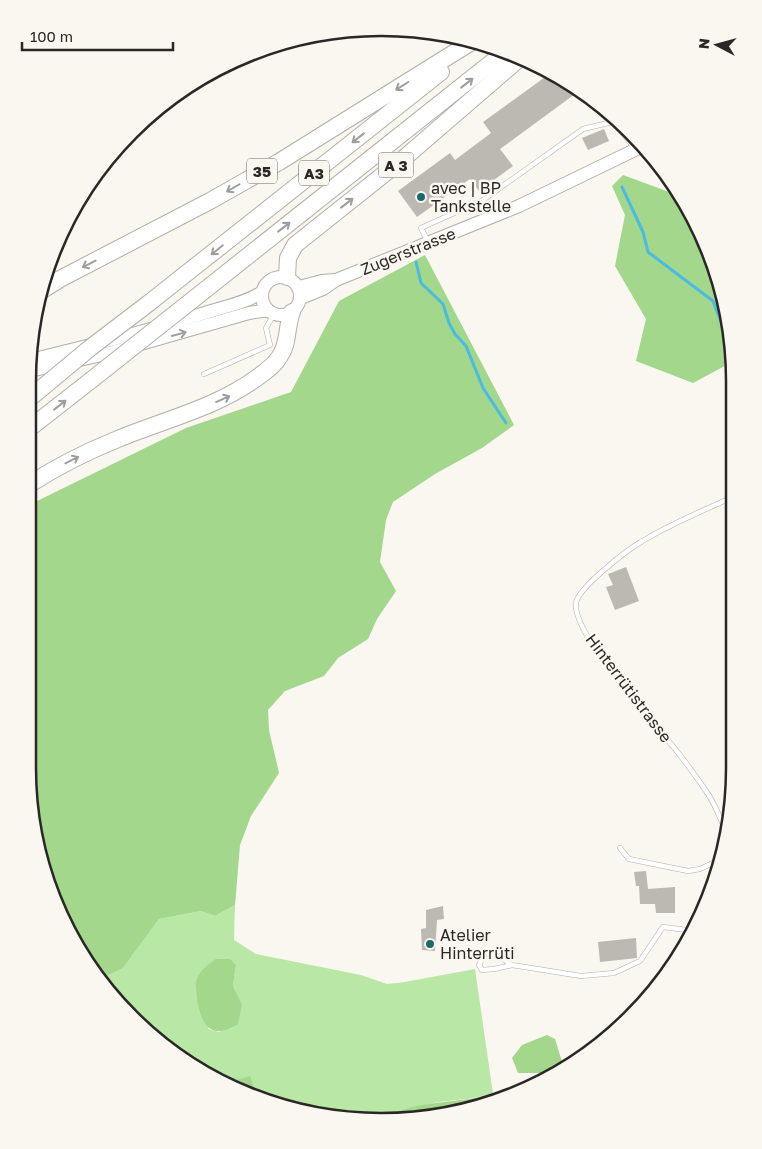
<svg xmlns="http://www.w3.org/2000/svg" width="762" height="1149" viewBox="0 0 762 1149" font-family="'Golos Text',sans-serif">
<rect width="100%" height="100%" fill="#faf6f0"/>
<!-- green -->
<path fill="#b9e7a6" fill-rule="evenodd" d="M235 905 234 940 256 954 361 975 387 984 405 982 475 969 493 1094 467 1099 438 1102 393 1113 385 1119 358 1121 257 1097 249 1077 227 1083 166 1048 101 979 123 968 159 919 201 911 215 916ZM236 965 233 986 242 1004 232 1028 219 1032 208 1029Z"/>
<!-- forest -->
<g fill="#a2d78c">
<path d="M623 175 680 196 698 225 723 290 734 361 693 383 636 361 646 319 615 266 625 215 612 186Z"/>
<path d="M425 255 514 425 482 448 435 474 393 502 386 520 380 562 396 591 377 619 368 639 338 658 324 676 285 691 268 710 269 730 279 773 251 816 240 845 235 905 215 916 201 911 159 919 123 968 101 979 87 965 46 881 28 768 29 505 186 428 291 392 339 301Z"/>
<path d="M216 959H230L236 965 233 986 242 1004 238 1024C211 1042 200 1024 197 997 197 993 195 986 196 982 199 971 207 965 216 959Z"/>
<path d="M547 1035 555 1039 563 1065 549 1073H518L512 1058 522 1045Z"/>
<path d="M250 1076 257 1097 246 1095 227 1083Z"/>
<path d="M516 1090 450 1115 385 1119C406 1103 444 1103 469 1099 484 1096 500 1093 516 1090Z"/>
</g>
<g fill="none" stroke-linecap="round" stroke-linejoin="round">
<!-- stream -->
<g stroke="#4abbe1" stroke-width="3">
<path d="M622 187 643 232 648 252 713 301 732 350"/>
<path d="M416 262 421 283 443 304 449 323 455 334 466 346 483 388 506 423"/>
</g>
</g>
<!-- building -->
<g fill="#bcb9b3">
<path d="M552 72 565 80 575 94 500 149 513 166 479 191 470 179 417 217 398 191 450 153 455 160 491 133 483 122Z"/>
<path d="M604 129 609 141 588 150 582 138Z"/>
<path d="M626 567 639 601 615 610 606 587 613 585 608 574Z"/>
<path d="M646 871 648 889 675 887V913H656L655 904H640L639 886H636L634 872Z"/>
<path d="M443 906 444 919 437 920 435 951 422 950 421 929 426 928V910Z"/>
<path d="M636 938 637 958 600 962 598 942Z"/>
</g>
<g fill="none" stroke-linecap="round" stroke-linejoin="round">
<defs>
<g id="lane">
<path d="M428 242 421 228 483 200 583 129 616 121"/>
<path d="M204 374 270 345 266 328 274 314"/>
<path d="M726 832C720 818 715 803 706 791 695 775 683 758 670 743 650 718 572 633 576 603 578 588 627 550 641 542 670 524 702 511 733 497"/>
<path d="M620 848 629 859 688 871 700 869 717 861"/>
<path d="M512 965C498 956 489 944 479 965L482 970 494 969 512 965 581 976 614 973 640 961 663 927 687 930 692 933"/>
</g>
<path id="street" d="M608 111 638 149"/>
<g id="secondary">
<circle cx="281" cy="296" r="19"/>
<path d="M299 287 322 281 334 280"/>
<path d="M301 298 323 289 336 280 519 206 643 146"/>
<path d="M30 360C89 346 147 331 205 313 223 307 246 303 262 292"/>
<path d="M30 371 102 355 249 313 262 311H269"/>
</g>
<g id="highway">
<path d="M287 277 288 258 295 245 403 159 520 58"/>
<path d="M44 289 60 279 210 201 279 162 473 41"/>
<path d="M205 290 506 51"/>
<path d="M149 303 441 72"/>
<path d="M30 428 90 381"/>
<path d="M30 484C58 466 88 451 118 439 166 419 216 408 258 377 266 371 275 365 280 356 289 343 286 327 292 312"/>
</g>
</defs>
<!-- lane casing -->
<use href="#lane" stroke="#b2afaa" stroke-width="5.5"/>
<!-- street casing -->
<use href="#street" stroke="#b2afaa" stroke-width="10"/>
<!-- secondary casing -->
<use href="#secondary" stroke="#b2afaa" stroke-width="14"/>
<!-- highway casing -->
<use href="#highway" stroke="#b2afaa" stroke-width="18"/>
<!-- lane -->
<use href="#lane" stroke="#fff" stroke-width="4.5"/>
<!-- street -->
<use href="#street" stroke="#fff" stroke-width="9"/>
<!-- secondary -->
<use href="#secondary" stroke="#fff" stroke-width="12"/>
<!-- highway -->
<use href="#highway" stroke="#fff" stroke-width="16"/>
<defs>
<g id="highway-bridge">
<path d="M90 381 205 290"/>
<path d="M31 397 90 348 149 303"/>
</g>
</defs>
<!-- highway-bridge casing -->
<use href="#highway-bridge" stroke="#b2afaa" stroke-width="18" stroke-linecap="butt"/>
<!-- highway-bridge -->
<use href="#highway-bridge" stroke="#fff" stroke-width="16"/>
</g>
<!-- one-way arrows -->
<defs><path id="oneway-shaft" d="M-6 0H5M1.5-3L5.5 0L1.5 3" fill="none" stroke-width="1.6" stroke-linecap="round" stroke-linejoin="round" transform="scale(1.25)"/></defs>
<g stroke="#9f9e9d">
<use href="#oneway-shaft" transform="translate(467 83) rotate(-38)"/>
<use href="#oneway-shaft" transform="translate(402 86) rotate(148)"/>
<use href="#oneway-shaft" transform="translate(358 138) rotate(142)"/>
<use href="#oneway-shaft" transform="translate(233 188) rotate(150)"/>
<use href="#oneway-shaft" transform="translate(347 203) rotate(-38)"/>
<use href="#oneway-shaft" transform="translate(284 227) rotate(-38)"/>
<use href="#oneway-shaft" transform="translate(217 250) rotate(141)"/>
<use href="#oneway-shaft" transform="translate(89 264) rotate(153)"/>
<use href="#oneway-shaft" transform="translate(179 334) rotate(-15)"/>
<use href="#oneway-shaft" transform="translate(223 399) rotate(-24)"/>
<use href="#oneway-shaft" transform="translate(60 405) rotate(-38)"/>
<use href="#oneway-shaft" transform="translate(72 460) rotate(-27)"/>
</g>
<!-- markers -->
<g fill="#1d6a6c" stroke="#faf6f0" stroke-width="2">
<circle cx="421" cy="197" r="5"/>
<circle cx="430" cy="944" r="5"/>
</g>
<g text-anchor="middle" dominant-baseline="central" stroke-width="5" stroke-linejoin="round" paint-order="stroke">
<!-- shield labels -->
<g fill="#faf6f0" stroke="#686663" stroke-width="1">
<rect x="378.5" y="152.5" width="35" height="25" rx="4"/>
<rect x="247" y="158.5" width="30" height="25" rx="4"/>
<rect x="299" y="160.5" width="30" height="25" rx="4"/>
</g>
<g font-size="15" font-weight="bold" fill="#2a2826">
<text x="396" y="165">A 3</text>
<text x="262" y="171">35</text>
<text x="314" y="173">A3</text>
</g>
<!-- poi labels -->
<g font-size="16" fill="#2a2826" stroke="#faf6f0" text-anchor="start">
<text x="431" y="188">avec | BP<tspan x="431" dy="18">Tankstelle</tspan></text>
<text x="440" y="935">Atelier<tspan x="440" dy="18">Hinterrüti</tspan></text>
</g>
<!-- street labels -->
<g font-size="16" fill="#2a2826" stroke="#faf6f0">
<text transform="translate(408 251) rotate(-22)">Zugerstrasse</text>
<text transform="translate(629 688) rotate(53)">Hinterrütistrasse</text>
</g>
</g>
<!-- crop -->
<path d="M0 0H762V1149H0ZM381 36H381A345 345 0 0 1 726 381V768A345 345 0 0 1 381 1113H381A345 345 0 0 1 36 768V381A345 345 0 0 1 381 36Z" fill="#faf6f0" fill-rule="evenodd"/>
<path fill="none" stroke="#2a2826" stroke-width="2.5" d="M381 36H381A345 345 0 0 1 726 381V768A345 345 0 0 1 381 1113H381A345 345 0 0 1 36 768V381A345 345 0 0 1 381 36Z"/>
<!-- north arrow -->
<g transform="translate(717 45) rotate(276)" stroke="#faf6f0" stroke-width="4" paint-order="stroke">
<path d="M0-4L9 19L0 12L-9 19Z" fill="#2a2826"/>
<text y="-8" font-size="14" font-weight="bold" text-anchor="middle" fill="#2a2826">N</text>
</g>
<!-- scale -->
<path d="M22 42v8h151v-8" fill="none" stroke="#2a2826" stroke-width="2.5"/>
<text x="30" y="42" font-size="15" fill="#2a2826" stroke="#faf6f0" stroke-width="4" paint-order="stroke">100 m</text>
</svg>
